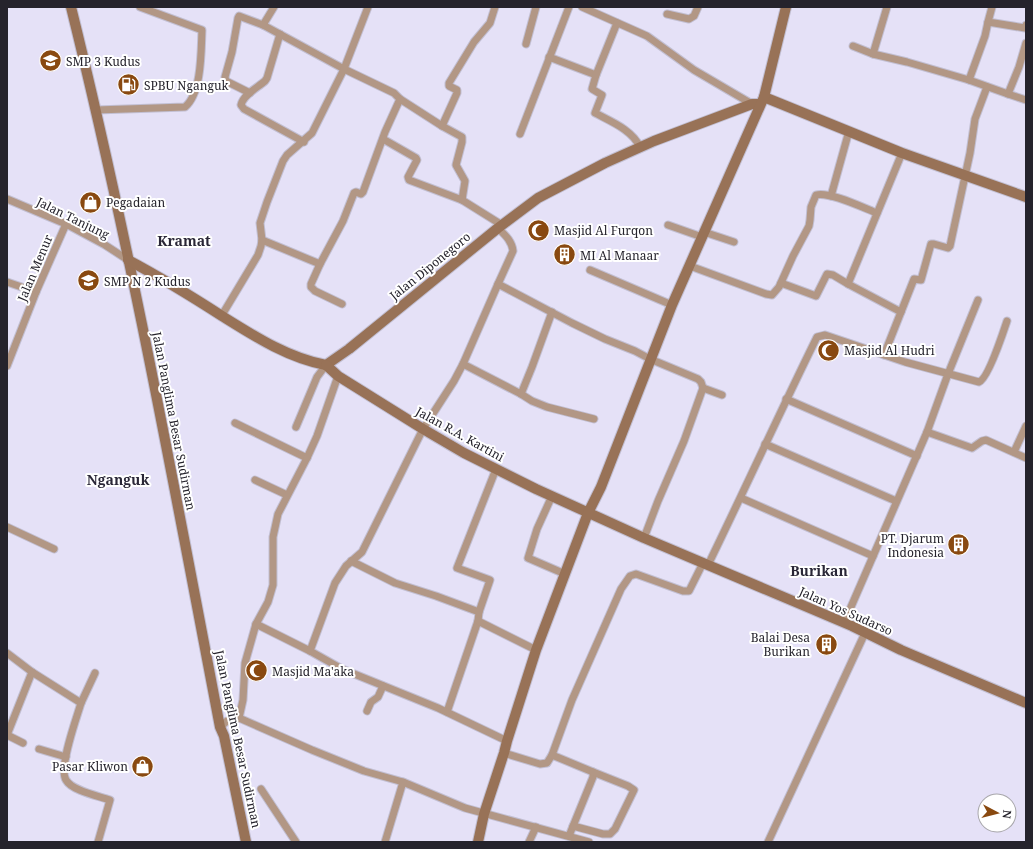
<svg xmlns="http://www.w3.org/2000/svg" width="1033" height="849" viewBox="0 0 1033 849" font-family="'Noto Serif',serif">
<rect width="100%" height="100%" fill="#e5e1f7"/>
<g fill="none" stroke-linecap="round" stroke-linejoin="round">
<defs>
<g id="street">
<path d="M274 7 263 25 344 69 394 93 400 99 385 132 363 192 361 194 356 192 354 193 343 221 320 264 311 284V287L315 291 342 304"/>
<path d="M582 7 647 36 694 70 752 104"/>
<path d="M992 7 988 22 1025 28 1026 25"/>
<path d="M667 14 689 19 694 16 698 7"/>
<path d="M280 34 267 78 265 81C257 88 243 95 241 105L244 109 304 142"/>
<path d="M1026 43 1019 67 1008 94 1026 100"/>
<path d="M526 44 536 7"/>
<path d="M853 46 873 54 907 62 969 80 985 36 988 22"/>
<path d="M873 54 887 7"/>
<path d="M549 57 596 75 592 89 602 95 595 113C612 122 632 130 640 147"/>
<path d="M596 75 617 23"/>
<path d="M969 80 1008 94"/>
<path d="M250 93 226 81 225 77 232 52 238 18 239 16 263 25"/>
<path d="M400 99 442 126 462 137V142L456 165 465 181 462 200"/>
<path d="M96 110 185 107C202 93 201 51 202 30L140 7"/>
<path d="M442 126 457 93V90L449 86V83L474 42 490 23 495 7"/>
<path d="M520 134 569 7"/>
<path d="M383 139 416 158 417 160 408 177 409 180 462 200 502 225"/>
<path d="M831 196 849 131"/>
<path d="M7 199 66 224 105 245 128 260"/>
<path d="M668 225 702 237"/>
<path d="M498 228C505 235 512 241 513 251L498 284"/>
<path d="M704 232 734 242"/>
<path d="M262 240 320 264"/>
<path d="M690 266 766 294 772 295 779 287 793 256 809 226 810 220 811 207 816 195C829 191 864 208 877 213"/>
<path d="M590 270 672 305"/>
<path d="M7 282 36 292"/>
<path d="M781 283 816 296 827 274 833 275 848 284 902 153"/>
<path d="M848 284 901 312"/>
<path d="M222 315 258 255 261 246 262 240 260 223 267 202 283 161 287 155 312 133 344 69 368 7"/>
<path d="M884 355 914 279 921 280 931 244H934L948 248 950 246 970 153 975 119 987 87"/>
<path d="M463 364 521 394 532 401 547 407 594 419"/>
<path d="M7 366 36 292 66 224"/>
<path d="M703 388 722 395"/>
<path d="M521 394 532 367 552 312"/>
<path d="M786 399 917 456"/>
<path d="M235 423 307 458"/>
<path d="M296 427 317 377 326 365"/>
<path d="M927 432 972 448 982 441 986 440 1026 458"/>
<path d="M765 444 896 501"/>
<path d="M1014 452 1026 426"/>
<path d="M255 480 287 495"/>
<path d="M552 496 537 529 528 558 565 574"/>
<path d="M741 498 873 556"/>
<path d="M7 527 54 549"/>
<path d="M351 561 395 583 436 596 479 612 478 621 447 712"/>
<path d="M708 565C745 489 780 412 817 337L825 335 905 362 979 382C988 379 1003 333 1007 321"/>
<path d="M479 612 490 580 457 568 496 469"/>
<path d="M478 621 536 650"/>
<path d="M844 623 927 432 948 374 978 300"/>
<path d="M256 624 310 651"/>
<path d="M7 653 32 672 81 703 95 673"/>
<path d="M81 703C77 717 58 768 66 780 72 791 99 796 110 800L98 842"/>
<path d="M367 711 371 702 378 697 383 686"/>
<path d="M239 718 243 700 245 663 256 624 268 602 273 585V537L278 514 307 458 317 436 338 376"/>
<path d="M220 727 227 721 239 718 312 750 364 771 403 782 465 808 589 842"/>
<path d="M7 735 32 672"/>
<path d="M7 735 23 743"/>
<path d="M507 741 438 708 342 669 310 651 335 583 346 566 362 552 423 429 454 381 463 364 498 284 572 323 605 339 635 351 650 359 698 379 701 382 703 388 684 441 658 501 644 538"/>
<path d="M39 749 66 757"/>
<path d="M504 753 540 764 547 763 552 755 593 772V777L569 836"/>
<path d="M552 755 572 700 621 589 630 576 636 574 683 591H689L703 563"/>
<path d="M261 789 296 842"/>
<path d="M573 826 603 834H610L615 829 634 790 628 786 593 772"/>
<path d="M385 842 403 782"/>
<path d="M529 842 536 827"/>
<path d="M768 842 865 633"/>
</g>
<g id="secondary">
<path d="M71 7C130 245 174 486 220 727L224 736 246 842"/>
<path d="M764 97 902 153 1026 197"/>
<path d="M128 260C160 277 191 296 222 316 254 336 288 358 326 365L349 349 498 228 538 198 605 163 654 141 752 104H760"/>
<path d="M326 365 338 376 423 429 464 453 536 489 644 538 793 601 852 626 901 650 1026 703"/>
<path d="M478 842 484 814 504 753 507 741 536 650 588 513 601 487 672 305 764 97 786 7"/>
</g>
</defs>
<!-- street casing -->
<use href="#street" stroke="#c2bfd2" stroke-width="9"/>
<!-- secondary casing -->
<use href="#secondary" stroke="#c2bfd2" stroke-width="12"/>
<!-- street -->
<use href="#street" stroke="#b29785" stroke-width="7"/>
<!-- secondary -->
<use href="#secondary" stroke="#987257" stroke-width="10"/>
</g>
<!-- icons -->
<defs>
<symbol id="school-disc" viewBox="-11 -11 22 22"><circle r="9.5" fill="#894910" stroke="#fff"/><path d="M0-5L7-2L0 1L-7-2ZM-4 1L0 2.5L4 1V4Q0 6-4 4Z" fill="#fff"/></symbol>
<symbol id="fuel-disc" viewBox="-11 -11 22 22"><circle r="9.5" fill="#894910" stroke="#fff"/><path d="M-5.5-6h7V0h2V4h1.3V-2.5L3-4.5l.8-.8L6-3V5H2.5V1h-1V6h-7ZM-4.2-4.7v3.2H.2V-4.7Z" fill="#fff"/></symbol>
<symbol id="shop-disc" viewBox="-11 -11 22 22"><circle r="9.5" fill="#894910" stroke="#fff"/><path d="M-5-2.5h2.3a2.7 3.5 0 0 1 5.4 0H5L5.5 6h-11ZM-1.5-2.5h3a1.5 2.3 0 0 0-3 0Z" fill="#fff"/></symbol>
<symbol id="mosque-disc" viewBox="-11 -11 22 22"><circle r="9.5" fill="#894910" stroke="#fff"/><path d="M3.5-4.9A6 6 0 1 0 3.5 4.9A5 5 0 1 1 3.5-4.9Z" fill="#fff"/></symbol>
<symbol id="building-disc" viewBox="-11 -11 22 22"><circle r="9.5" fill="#894910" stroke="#fff"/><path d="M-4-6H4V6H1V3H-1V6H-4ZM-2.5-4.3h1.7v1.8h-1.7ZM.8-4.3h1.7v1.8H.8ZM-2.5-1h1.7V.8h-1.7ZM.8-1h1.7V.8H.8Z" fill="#fff"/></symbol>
</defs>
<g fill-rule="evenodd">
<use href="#school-disc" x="38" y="48" width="25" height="25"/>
<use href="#fuel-disc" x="116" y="72" width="25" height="25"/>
<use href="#shop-disc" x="78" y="190" width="25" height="25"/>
<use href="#mosque-disc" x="526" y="218" width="25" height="25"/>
<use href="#building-disc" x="552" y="242" width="25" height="25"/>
<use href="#school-disc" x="76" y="268" width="25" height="25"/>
<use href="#mosque-disc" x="816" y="338" width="25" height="25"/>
<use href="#building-disc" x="946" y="532" width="25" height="25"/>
<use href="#building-disc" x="814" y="632" width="25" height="25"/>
<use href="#mosque-disc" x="244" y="658" width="25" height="25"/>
<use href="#shop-disc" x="130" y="754" width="25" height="25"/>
</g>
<g text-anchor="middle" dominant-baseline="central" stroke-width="4" stroke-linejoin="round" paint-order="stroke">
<!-- poi labels -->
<g font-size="12" fill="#25232c" stroke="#fff" text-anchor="start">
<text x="66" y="61">SMP 3 Kudus</text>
<text x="144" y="85">SPBU Nganguk</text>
<text x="106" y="202">Pegadaian</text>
<text x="554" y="230">Masjid Al Furqon</text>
<text x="580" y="255">MI Al Manaar</text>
<text x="104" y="281">SMP N 2 Kudus</text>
<text x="844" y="350">Masjid Al Hudri</text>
<text x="944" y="538" text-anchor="end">PT. Djarum<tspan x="944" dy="14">Indonesia</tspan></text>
<text x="810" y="637" text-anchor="end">Balai Desa<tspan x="810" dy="14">Burikan</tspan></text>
<text x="272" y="671">Masjid Ma'aka</text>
<text x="128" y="766" text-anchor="end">Pasar Kliwon</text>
</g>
<!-- street labels -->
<g font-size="12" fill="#25232c" stroke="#fff">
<text transform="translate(73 218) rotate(26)">Jalan Tanjung</text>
<text transform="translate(430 266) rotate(-39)">Jalan Diponegoro</text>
<text transform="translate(35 268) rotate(-67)">Jalan Menur</text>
<text transform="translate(174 421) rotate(79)">Jalan Panglima Besar Sudirman</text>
<text transform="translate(460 434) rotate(29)">Jalan R.A. Kartini</text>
<text transform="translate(846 611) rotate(24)">Jalan Yos Sudarso</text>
<text transform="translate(238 739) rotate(78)">Jalan Panglima Besar Sudirman</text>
</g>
<!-- quarter labels -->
<g font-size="14" font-weight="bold" fill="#2a2737" stroke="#fff">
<text x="184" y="240">Kramat</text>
<text x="118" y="479">Nganguk</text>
<text x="819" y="570">Burikan</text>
</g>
</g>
<!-- border -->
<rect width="1033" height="849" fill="none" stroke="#25232c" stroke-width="16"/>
<!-- north arrow -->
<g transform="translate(997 813) rotate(97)"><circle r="19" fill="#ffffff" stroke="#a8a7ab"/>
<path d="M0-3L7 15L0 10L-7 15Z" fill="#894910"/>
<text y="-6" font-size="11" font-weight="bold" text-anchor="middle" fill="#25232c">N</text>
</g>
</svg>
